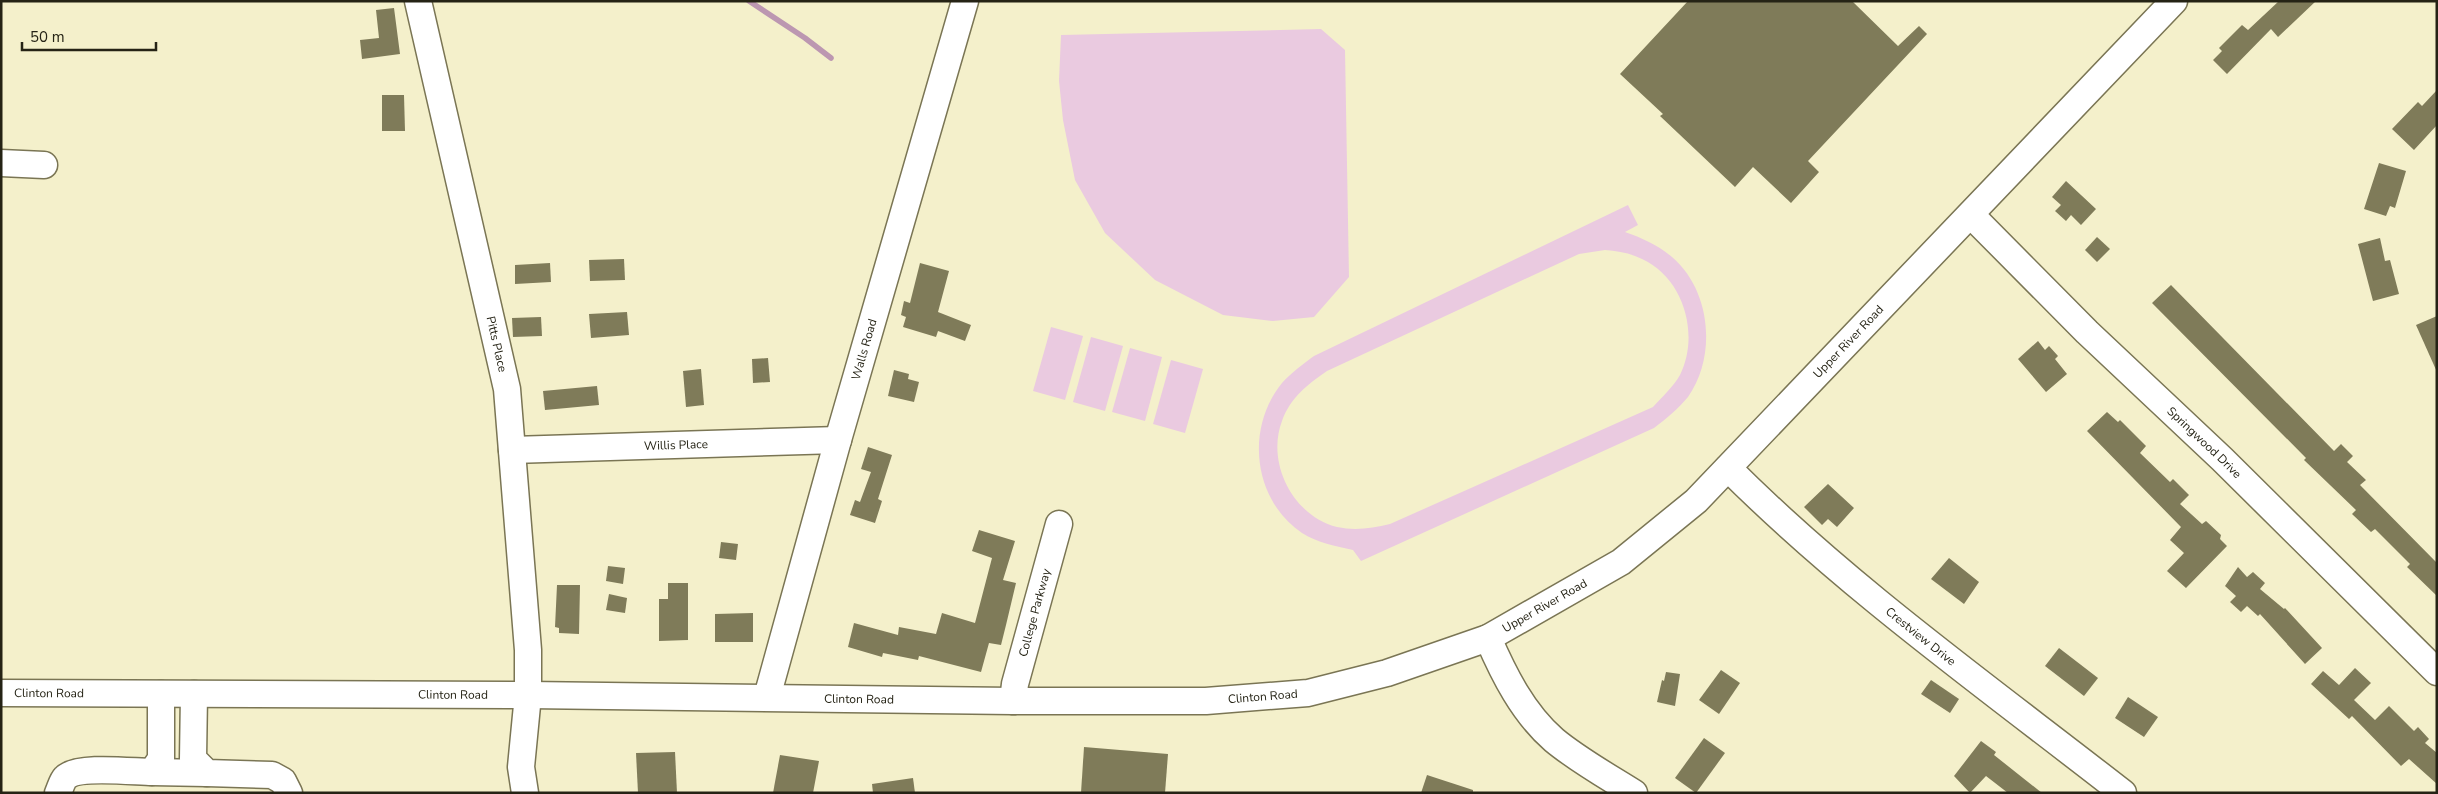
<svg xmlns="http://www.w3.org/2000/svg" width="2438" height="794" viewBox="0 0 2438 794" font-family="'Nunito Sans',sans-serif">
<rect width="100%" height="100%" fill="#f4f0cb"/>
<!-- green -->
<g fill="#eacae0" fill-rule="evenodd">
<path d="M1321 29 1345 50 1349 277 1314 317 1273 321 1223 315 1155 280 1105 233 1075 180 1063 120 1059 81 1061 35Z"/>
<path d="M1628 205 1638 225 1625 232C1642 238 1658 245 1672 257 1711 290 1717 356 1688 397 1678 409 1667 418 1654 428L1361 561 1353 550C1335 546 1318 543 1302 533 1253 500 1245 428 1282 383 1291 373 1303 364 1314 356ZM1605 250C1618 251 1630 253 1642 259 1684 278 1700 335 1680 375 1673 387 1662 397 1653 407L1390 524C1372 528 1356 531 1337 527 1293 516 1266 463 1282 421 1290 398 1308 384 1327 371L1579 254Z"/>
<path d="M1051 327 1083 336 1065 400 1033 391Z"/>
<path d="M1091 337 1123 346 1105 411 1073 402Z"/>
<path d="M1130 348 1162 357 1145 421 1112 412Z"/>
<path d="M1171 360 1203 369 1185 433 1153 424Z"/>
</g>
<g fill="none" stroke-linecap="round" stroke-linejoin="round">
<!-- stream -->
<path stroke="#bc97b1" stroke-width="5.5" d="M749 1 805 38 831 58"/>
</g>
<!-- building -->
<g fill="#7f7b59">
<path d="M1688 1H1852L1898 46 1919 26 1927 34 1808 161 1819 172 1791 203 1753 167 1735 187 1660 116 1663 114 1620 74Z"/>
<path d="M2279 1H2316L2278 37 2271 29 2227 74 2213 60 2222 51 2219 48 2242 25 2248 30Z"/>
<path d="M394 8 400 54 362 59 360 40 379 38 376 10Z"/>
<path d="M2437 90V125L2414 150 2392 129 2418 102 2422 106Z"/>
<path d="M382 95H404L405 131H382Z"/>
<path d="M2379 163 2406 171 2395 208 2390 206 2386 216 2364 209Z"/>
<path d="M2066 181 2096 209 2081 225 2071 215 2066 221 2055 211 2061 205 2052 197Z"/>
<path d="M2097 237 2110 249 2097 262 2085 250Z"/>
<path d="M2380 238 2385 261 2390 260 2399 294 2373 301 2358 244Z"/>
<path d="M624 259 625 280 590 281 589 260Z"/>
<path d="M550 263 551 282 515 284V265Z"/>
<path d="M920 263 949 271 938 312 971 325 965 341 938 331 936 337 903 327 906 317 901 315 904 301 910 303Z"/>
<path d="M2171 285 2334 451 2341 444 2353 456 2347 462 2366 480 2360 485 2437 563V596L2407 567 2410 564 2375 529 2371 532 2352 514 2356 510 2304 460 2306 458 2152 303Z"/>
<path d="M627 312 629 335 591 338 589 314Z"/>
<path d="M2437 316V372L2416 325Z"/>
<path d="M541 317 542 336 513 337 512 318Z"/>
<path d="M2038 341 2045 350 2049 346 2058 356 2055 359 2067 374 2046 392 2018 359Z"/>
<path d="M768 358 770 382 753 383 752 359Z"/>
<path d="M701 369 704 405 686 407 683 371Z"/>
<path d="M894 370 909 374 908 379 919 382 914 402 888 396Z"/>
<path d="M597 386 599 405 545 410 543 391Z"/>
<path d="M2107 412 2118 422 2120 420 2146 446 2140 453 2170 482 2173 479 2189 495 2180 504 2202 524 2206 521 2221 535 2220 539 2227 546 2186 588 2167 571 2184 553 2170 540 2181 527 2087 431Z"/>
<path d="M868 447 892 455 878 499 882 501 875 523 850 515 855 500 860 502 871 472 861 469Z"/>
<path d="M1828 484 1854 508 1837 527 1828 519 1822 525 1804 507Z"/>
<path d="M979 530 1015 541 1003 580 1016 583 1006 625 1001 645 989 643 981 672 919 656 918 660 883 653 882 657 848 647 854 623 898 635 899 627 936 634 942 613 975 623 992 558 972 551Z"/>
<path d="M721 542 738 544 736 560 719 558Z"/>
<path d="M1949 558 1979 582 1964 604 1931 579Z"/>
<path d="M608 566 625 568 623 584 606 581Z"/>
<path d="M2238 567 2247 577 2253 572 2265 583 2260 589 2284 609 2285 608 2322 648 2305 664 2260 614 2258 616 2247 606 2241 612 2230 602 2236 596 2225 586Z"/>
<path d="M668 583H688V640L659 641V599H668Z"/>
<path d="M557 585H580L579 634 559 633V628L555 627Z"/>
<path d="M609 594 627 598 625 613 606 610Z"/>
<path d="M753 613V642H715V614Z"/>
<path d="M2059 648 2098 678 2084 696 2045 666Z"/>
<path d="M2355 668 2371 683 2354 700 2375 720 2389 706 2414 731 2418 727 2429 739 2425 743 2437 753V784L2409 759 2401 766 2352 716 2349 719 2311 684 2323 671 2339 685Z"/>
<path d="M1721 670 1740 683 1719 714 1699 700Z"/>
<path d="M1666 672 1680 674 1675 706 1657 702 1662 680 1664 681Z"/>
<path d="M1931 680 1959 699 1950 713 1921 694Z"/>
<path d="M2128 697 2158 717 2144 737 2115 718Z"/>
<path d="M1704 738 1725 753 1696 793 1675 778Z"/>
<path d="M1981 741 1996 752 1994 755 2042 793H2008L1986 776 1970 793 1954 776Z"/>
<path d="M1084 747 1168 754 1165 793H1081Z"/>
<path d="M675 752 677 793H638L636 753Z"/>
<path d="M780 755 819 761 813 793H773Z"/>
<path d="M1427 775 1473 790V793H1421Z"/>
<path d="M913 778 915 793H873L872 784Z"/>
</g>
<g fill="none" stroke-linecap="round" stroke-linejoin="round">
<defs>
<g id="minor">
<path id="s1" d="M418 1 507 389 528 650V695L521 767 525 793"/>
<path d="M1 163 44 165"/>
<path id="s2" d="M1971 215 2087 332 2222 459 2437 672"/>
<path id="s3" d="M512 450 838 440"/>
<path id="s4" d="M1728 468C1848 588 1990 689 2123 793"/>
<path d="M1488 638C1504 675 1523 713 1554 740 1578 760 1607 776 1634 793"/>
<path id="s5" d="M1 693 528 695 1013 701H1206L1308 693 1387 673 1488 638 1621 562 1696 501 2174 1"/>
<path d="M194 694 193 759 207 773 272 775 283 781 289 793"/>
<path id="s6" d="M767 697 838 440 965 1"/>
<path id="s7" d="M1013 701 1015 684 1059 524"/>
<path d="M152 772 207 773"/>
<path d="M58 793C60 789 62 781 65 778 77 765 134 772 152 772L161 759V694"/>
</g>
</defs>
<!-- minor casing -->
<use href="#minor" stroke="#7a7554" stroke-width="29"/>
<!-- minor -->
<use href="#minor" stroke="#fff" stroke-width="26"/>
</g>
<g text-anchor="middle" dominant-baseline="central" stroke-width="5" stroke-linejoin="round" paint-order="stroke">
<!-- street labels -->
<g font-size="12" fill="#252315" stroke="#f4f0cb">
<text stroke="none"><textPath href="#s5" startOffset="1966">Upper River Road</textPath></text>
<text stroke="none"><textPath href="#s1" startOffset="352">Pitts Place</textPath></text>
<text stroke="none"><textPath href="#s6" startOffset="361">Walls Road</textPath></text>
<text stroke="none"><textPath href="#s2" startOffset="326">Springwood Drive</textPath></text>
<text stroke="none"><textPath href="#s3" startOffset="164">Willis Place</textPath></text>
<text stroke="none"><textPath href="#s5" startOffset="1561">Upper River Road</textPath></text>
<text stroke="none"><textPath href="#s7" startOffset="91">College Parkway</textPath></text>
<text stroke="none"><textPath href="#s4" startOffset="256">Crestview Drive</textPath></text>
<text stroke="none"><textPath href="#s5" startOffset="48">Clinton Road</textPath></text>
<text stroke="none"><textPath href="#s5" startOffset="452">Clinton Road</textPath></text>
<text stroke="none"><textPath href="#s5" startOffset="1262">Clinton Road</textPath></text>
<text stroke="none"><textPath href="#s5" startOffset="858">Clinton Road</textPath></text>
</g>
</g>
<!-- border -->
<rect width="2438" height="794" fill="none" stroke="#252315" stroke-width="5"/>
<!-- scale -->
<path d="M22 42v8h134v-8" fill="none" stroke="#252315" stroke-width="2.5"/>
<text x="30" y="42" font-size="15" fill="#252315" stroke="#f4f0cb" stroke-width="4" paint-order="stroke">50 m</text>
</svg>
